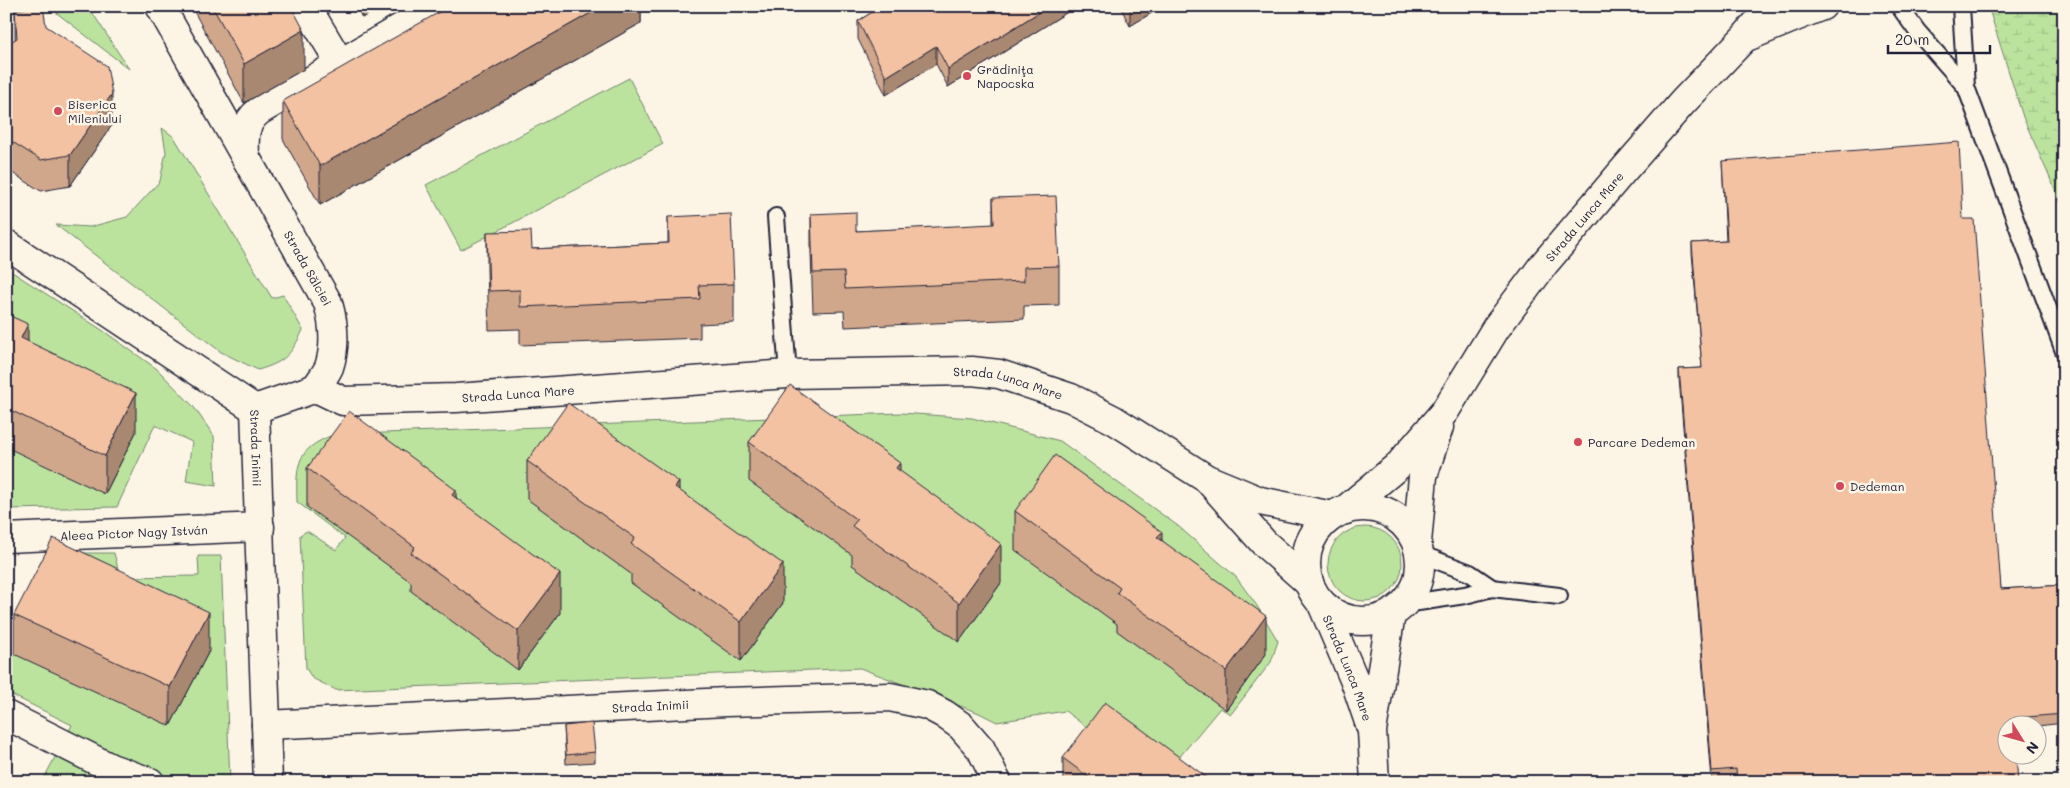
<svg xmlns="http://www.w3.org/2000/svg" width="2070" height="788" viewBox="0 0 2070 788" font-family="Mali,sans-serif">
<defs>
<pattern id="wetland-marsh" width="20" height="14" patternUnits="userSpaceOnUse" patternTransform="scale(1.25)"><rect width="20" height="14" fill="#bce39e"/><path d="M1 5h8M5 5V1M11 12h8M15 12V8" fill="none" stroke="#a1c289"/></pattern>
</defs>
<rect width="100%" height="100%" fill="#fcf5e5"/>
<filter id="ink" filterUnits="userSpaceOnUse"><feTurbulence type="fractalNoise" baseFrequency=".02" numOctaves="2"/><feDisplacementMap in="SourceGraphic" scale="10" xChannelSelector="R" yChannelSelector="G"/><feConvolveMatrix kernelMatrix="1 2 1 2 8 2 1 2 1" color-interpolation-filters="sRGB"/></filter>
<g filter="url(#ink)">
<!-- green -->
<g fill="#bce39e" stroke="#6f826c">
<path d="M26 6H88L129 69 53 10Z"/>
<path d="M629 78 663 144 461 250 426 185Z"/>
<path d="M162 128 174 137 272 298 283 295 303 330C291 355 285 362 258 370L221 352 56 225 90 227 127 217 160 181 166 152Z"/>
<path d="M6 268 102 330 157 369 193 406 214 436 216 486 186 481 192 442 155 425 117 507 6 509Z"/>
<path d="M901 413 972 418 1060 441 1178 526 1236 577 1257 606 1278 641 1271 662 1231 714 1220 708 1172 766 1194 782H1063L1097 735 1065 711 997 722 979 713 860 668 336 690 312 678 306 668 300 535 307 531 336 550 345 538 297 502C296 465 296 449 333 435Z"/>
<circle cx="1365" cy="564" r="37"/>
<path d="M65 553H114L120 577 199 576 198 556H221L230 782H42L72 725 6 692V673Z"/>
</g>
<!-- wetland -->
<path fill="url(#wetland-marsh)" stroke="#6f826c" d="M1988 6H2064V210L2023 117Z"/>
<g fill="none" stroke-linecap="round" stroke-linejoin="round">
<defs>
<g id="service">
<path d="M1899 6 1917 31 1966 87"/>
<path d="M1961 6 1966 87 2064 351"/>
<path d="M776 217 788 374"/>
<path d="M1420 554 1470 573 1492 588"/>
<path d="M1405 604 1465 595 1492 588 1559 596"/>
</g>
<g id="minor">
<path id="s1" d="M160 6 328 303C334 324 336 346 329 367 326 374 320 381 316 388"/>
<path d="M306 6 340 63"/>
<path d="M245 155C244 136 244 123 259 111L438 6"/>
<path d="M6 244 255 409"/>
<path id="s2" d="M255 409 316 388 343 401 456 398 788 374 972 371 999 374 1071 398 1114 420 1207 479 1260 501 1332 516"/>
<path id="s3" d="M255 409 268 782"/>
<path d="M1210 482 1264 543 1309 583"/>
<path id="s4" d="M6 538 260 527"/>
<path d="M6 715 111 768 150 782"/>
<path id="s5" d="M266 725 726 702 890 697 927 705 944 714 961 726 981 749 997 782"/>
</g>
<g id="secondary">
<path d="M1749 36 1822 6"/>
<circle cx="1363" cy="564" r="57"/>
<path id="s6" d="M1345 510 1399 465 1445 411 1496 328 1544 264 1622 172 1683 102 1745 37 1771 6"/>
<path d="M1417 543 1423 476 1439 427"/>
<path id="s7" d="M1322 604 1356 684 1371 728"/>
<path d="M1375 782 1372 731 1391 614"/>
</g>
</defs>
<!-- service casing -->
<use href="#service" stroke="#22223b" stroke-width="20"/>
<!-- minor casing -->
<use href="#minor" stroke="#22223b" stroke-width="31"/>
<!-- secondary casing -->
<use href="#secondary" stroke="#22223b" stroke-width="31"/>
<!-- service -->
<use href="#service" stroke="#fcf5e5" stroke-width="16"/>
<!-- minor -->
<use href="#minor" stroke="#fcf5e5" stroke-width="28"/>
<!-- secondary -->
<use href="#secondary" stroke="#fcf5e5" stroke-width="28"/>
</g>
<!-- wall -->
<g fill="#d0a78b" stroke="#22223b">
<path d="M191 6H291L304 69 244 103Z"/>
<path d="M356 6H382L362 18Z"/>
<path d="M641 6V23L320 205 283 139V101Z"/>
<path d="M882 6H1077L948 87 936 64 886 95 858 39V21Z"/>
<path d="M1120 6H1163L1130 26Z"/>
<path d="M15 10 46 26 112 125 70 186 41 191 6 169V45L15 40Z"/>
<path d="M1722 161 1963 219 2001 589 2064 585V723L2037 726H2008L2018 782H1736V779L1712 780 1679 378V369L1702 368 1692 253V243L1726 241Z"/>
<path d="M993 198 1059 266V305L1024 306V319L845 327 844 311 813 312 811 253V214L856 231 993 225Z"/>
<path d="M668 217 734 284V322L700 324V338L520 345V329L489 330 487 271V232L532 249 668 243Z"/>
<path d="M6 314 28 341 136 432 105 494 6 447Z"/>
<path d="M749 442 900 471 1001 583 959 642 852 565V555L749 481Z"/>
<path d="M527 461 679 490 783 603 741 661 631 583V574L527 499Z"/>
<path d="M307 468 456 497 560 613 518 670 411 591V582L307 507Z"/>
<path d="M1015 511 1162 540 1266 654 1226 710 1117 631V624L1015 550Z"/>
<path d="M14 615 209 651 170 726 14 654Z"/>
<path d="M564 726 595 752V762L566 764Z"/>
<path d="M1063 758 1213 782H1063Z"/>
</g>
<!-- shaded-wall -->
<g fill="#a98871" stroke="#22223b">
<path d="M362 6H382L362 18Z"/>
<path d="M603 6H641V23L320 205V166Z"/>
<path d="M1049 6H1077L948 87V69Z"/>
<path d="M1133 6H1163L1130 26V8Z"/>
<path d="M304 30V69L244 103V64Z"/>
<path d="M936 46V64L886 95V77Z"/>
<path d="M112 94V125L70 186V155Z"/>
<path d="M28 324V363L21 338Z"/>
<path d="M136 393V432L105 494V456Z"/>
<path d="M900 463V502L896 468Z"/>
<path d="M679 482V520L675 487Z"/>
<path d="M456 490V528L452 495Z"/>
<path d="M1162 532V571L1157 537Z"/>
<path d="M1001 544V583L959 642V603Z"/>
<path d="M783 564V603L741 661V622Z"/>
<path d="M560 574V613L518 670V631Z"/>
<path d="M209 612V651L170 726V687Z"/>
<path d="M1266 616V654L1226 710V671Z"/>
</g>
<!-- building -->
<g fill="#f2c2a2" stroke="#22223b">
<path d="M40 6H43L46 26 107 66 112 94 70 155 41 160 6 138V45L17 38 15 10Z"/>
<path d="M212 6H291L304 30 244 64Z"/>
<path d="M450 6H603L320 166 283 101Z"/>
<path d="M882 6H1049L948 69 936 46 886 77 858 21Z"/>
<path d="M1959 142 1963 219H1974L2001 589 2064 585V714L2014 718V726H2008V756H2016L2018 782H1737L1736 769 1712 771 1679 369 1702 368 1692 243 1727 241 1722 161Z"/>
<path d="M1056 196 1059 266 1024 267V281L845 289 844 272 813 273 811 214 856 212V231L994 224 993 198Z"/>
<path d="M731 214 734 284 699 285 700 299 520 307V290L489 291 487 232 531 231 532 249 669 243 668 217Z"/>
<path d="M6 314 28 324 21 338 136 393 105 456 6 408Z"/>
<path d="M790 385 900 463 896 468 1001 544 959 603 852 526 857 520 749 442Z"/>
<path d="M568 403 679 482 675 487 783 564 741 622 631 544 635 538 527 461Z"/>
<path d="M349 411 456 490 452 495 560 574 518 631 411 553 415 547 307 468Z"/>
<path d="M1055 455 1162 532 1157 537 1266 616 1226 671 1117 593 1120 588 1015 511Z"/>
<path d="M53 538 209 612 170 687 14 615Z"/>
<path d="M1105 702 1213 782H1095L1063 758Z"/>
<path d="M592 723 595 752 566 755 564 726Z"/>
</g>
</g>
<!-- markers -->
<g fill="#d1495b" stroke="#fcf5e5" stroke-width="2">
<circle cx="967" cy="76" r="5"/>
<circle cx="58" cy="111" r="5"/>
<circle cx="1578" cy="442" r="5"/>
<circle cx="1840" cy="486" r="5"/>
</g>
<g text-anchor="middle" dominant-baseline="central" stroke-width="5" stroke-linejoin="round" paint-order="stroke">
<!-- poi labels -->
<g font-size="12" fill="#22223b" stroke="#fcf5e5" text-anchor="start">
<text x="977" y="69">Grădiniţa<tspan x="977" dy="14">Napocska</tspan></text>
<text x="68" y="104">Biserica<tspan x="68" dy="14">Mileniului</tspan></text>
<text x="1588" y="442">Parcare Dedeman</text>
<text x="1850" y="486">Dedeman</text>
</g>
<!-- street labels -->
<g font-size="12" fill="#22223b" stroke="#fcf5e5">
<text stroke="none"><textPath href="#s6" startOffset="381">Strada Lunca Mare</textPath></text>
<text stroke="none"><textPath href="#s1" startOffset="301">Strada Sălciei</textPath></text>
<text stroke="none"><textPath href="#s2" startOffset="762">Strada Lunca Mare</textPath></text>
<text stroke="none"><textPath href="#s2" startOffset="270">Strada Lunca Mare</textPath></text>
<text stroke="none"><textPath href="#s3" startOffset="39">Strada Inimii</textPath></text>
<text stroke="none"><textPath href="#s4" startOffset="128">Aleea Pictor Nagy István</textPath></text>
<text stroke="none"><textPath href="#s7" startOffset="69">Strada Lunca Mare</textPath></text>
<text stroke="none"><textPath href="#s5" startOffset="385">Strada Inimii</textPath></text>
</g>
</g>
<!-- margin -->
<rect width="2070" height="788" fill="none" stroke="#fcf5e5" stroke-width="25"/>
<rect x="12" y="12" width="2045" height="763" fill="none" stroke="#22223b" stroke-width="2" filter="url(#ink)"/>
<!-- north arrow -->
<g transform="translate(2022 740) rotate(127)"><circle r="24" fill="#fcf5e5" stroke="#a5a1a1"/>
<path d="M0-4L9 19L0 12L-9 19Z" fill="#d1495b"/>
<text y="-8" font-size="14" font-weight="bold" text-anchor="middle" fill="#22223b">N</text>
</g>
<!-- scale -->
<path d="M1888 45v8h102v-8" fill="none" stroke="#22223b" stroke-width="2.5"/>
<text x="1895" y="45" font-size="15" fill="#22223b" stroke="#fcf5e5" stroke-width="4" paint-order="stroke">20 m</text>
</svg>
